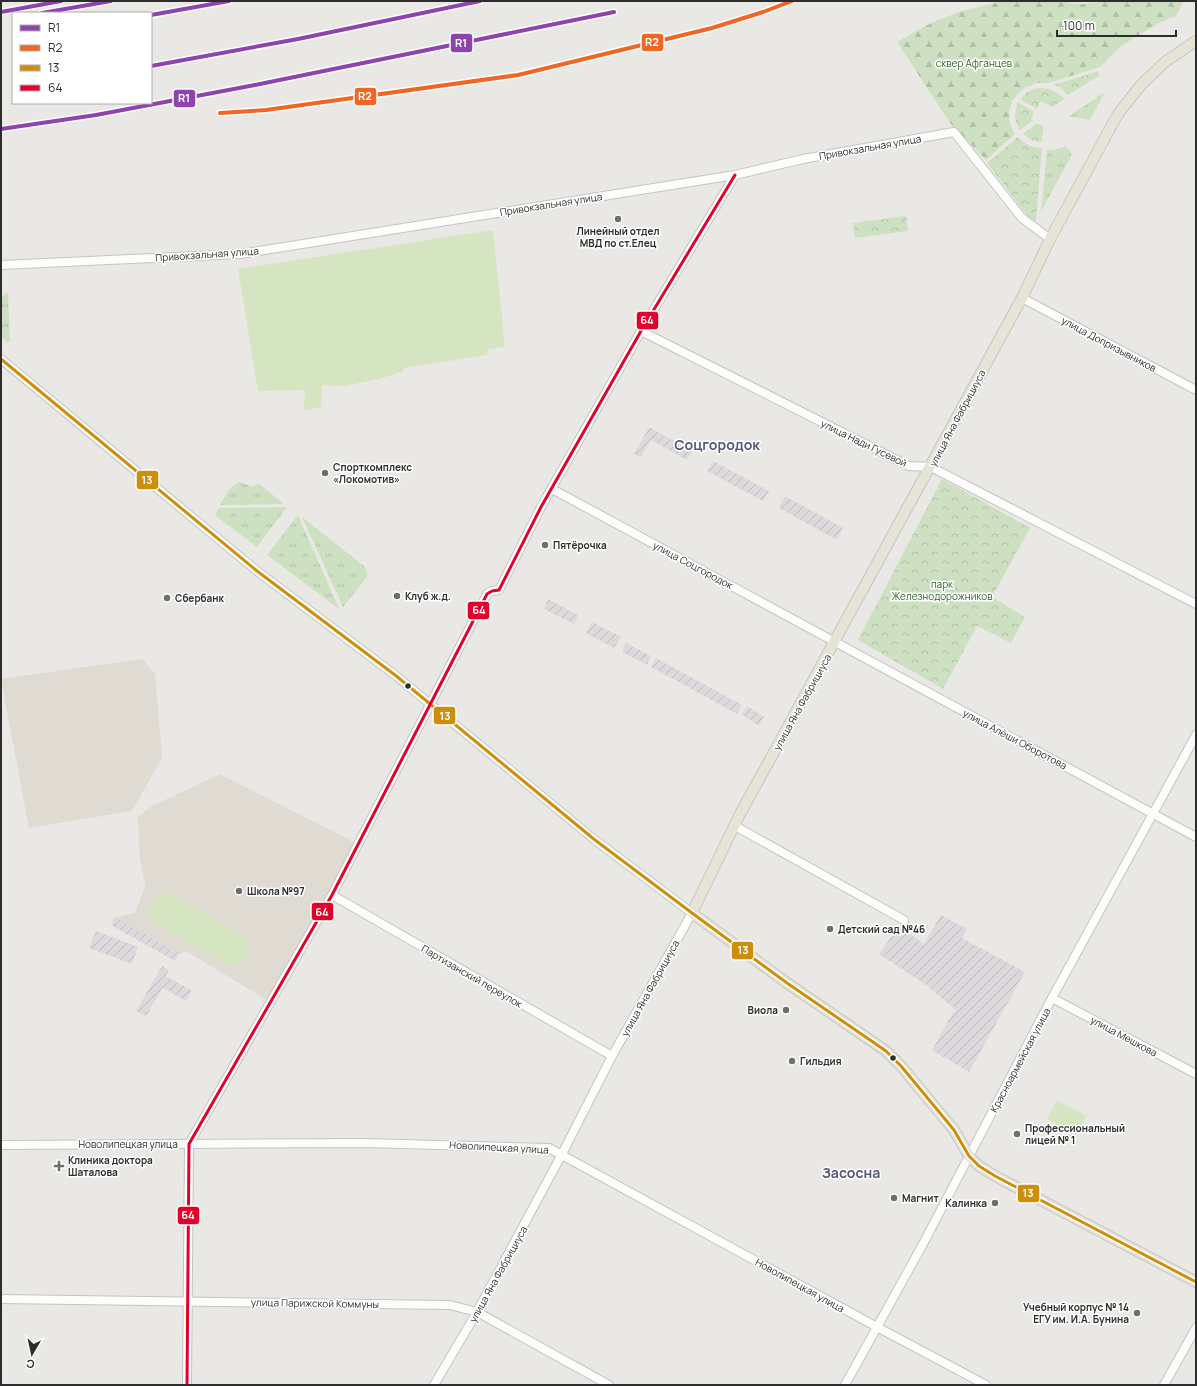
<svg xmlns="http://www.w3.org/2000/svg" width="1197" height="1386" viewBox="0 0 1197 1386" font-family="Manrope,sans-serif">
<defs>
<pattern id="industrial-furrows" width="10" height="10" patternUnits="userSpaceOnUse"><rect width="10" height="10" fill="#dbd9db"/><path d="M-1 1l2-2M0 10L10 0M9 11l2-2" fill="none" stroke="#bcbbbc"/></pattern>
<pattern id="grass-tufts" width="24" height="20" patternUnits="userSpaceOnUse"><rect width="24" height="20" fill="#cde1c2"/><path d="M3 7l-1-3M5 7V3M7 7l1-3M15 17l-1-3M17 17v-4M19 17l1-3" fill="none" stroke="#b0c1a7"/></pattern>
<pattern id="forest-firs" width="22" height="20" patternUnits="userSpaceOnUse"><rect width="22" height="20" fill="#cde1c2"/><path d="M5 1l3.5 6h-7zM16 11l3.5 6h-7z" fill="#b0c1a7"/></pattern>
<pattern id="park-crowns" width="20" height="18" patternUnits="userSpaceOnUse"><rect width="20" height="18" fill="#cde1c2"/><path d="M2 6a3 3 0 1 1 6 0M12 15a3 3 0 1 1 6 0" fill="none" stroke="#b0c1a7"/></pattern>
</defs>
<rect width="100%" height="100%" fill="#eae8e5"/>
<!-- industrial -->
<g fill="url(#industrial-furrows)">
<path d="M649 427 692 451 687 460 651 440 641 457 634 454Z"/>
<path d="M713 461 769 491 763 501 707 471Z"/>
<path d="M785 496 843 528 837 540 779 508Z"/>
<path d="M548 599 578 615 574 624 544 609Z"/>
<path d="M592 622 621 637 614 648 586 633Z"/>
<path d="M626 643 651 656 647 665 622 652Z"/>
<path d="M656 658 742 705 737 714 651 667Z"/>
<path d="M747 706 764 717 759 726 741 714Z"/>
<path d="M941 915 967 929 962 938 1025 972 969 1072 932 1050 952 1014 956 1010 926 985 879 954 899 926 924 944Z"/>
<path d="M115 917 180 953 175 961 111 925Z"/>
<path d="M96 931 138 947 132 964 89 948Z"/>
<path d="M162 966 169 970 166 976 192 991 186 1001 163 988 146 1016 136 1011Z"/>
</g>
<!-- education -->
<g fill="#e0dbd2">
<path d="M142 659 155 674 162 758 132 811 29 828 1 679Z"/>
<path d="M220 774 358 844 270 1002 186 951 180 954 115 917 135 913 145 886 139 852 138 817 150 807Z"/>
</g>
<!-- grass -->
<g fill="url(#grass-tufts)">
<path d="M1105 92 1090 120 1069 116Z"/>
<path d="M1066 146 1072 154 1041 212 1047 150H1054Z"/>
<path d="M8 292 10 341 8 343 1 337V297Z"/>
<path d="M240 482 253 487 258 483 284 504 220 505C225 497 230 484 240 482Z"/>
<path d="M287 507 257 547 216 516V512L219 508Z"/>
<path d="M298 515 339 609 267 555Z"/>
<path d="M302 517 365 567 367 572V577L343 607Z"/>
</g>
<!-- forest -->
<path fill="url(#forest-firs)" d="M1002 1H1067L1068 3 1084 4 1107 1H1182V5L1176 16 1157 24 1121 46 1100 67 1049 83H1037L1026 87 1018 94 1012 101 1009 112 1010 124 1015 134 986 160 950 123 897 42 931 23 959 12Z"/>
<!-- park -->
<g fill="url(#park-crowns)">
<path d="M1099 71V76L1068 95 1060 87 1053 85Z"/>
<path d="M1036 88C1050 88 1054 90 1065 99L1052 107 1041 101 1037 109 1020 99 1027 92Z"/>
<path d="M1018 102 1034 112 1031 119 1033 120 1020 130C1014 121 1014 112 1018 102Z"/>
<path d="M1037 123 1043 126 1042 142 1031 140 1023 134Z"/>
<path d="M1018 137C1025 144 1032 148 1042 148L1036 221 1029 218 987 163Z"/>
<path d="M906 216 908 231 855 238 853 223Z"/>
<path d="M942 479 1030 528 992 597 1025 617 1011 643 977 626 943 689 858 640Z"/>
</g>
<!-- pitch -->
<g fill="#d5e5c1">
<path d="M493 230 505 347 488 349 487 355 403 368 404 371 379 379 344 386 322 385 321 407 304 410 305 390 258 391 238 269Z"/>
<path d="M165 893 171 894 244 936C256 952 245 968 226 964L154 923C143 911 150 897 165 893Z"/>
<path d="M1057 1100 1086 1116 1076 1135 1047 1119Z"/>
</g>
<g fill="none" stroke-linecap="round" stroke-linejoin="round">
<defs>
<g id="minor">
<path d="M1 265 240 254 735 175 803 159 954 132 1022 218 1050 239"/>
<path d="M1022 298 1196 390"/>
<path d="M641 331 909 466 931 467 1196 604"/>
<path d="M1 359 257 571 395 675 595 840 692 913 612 1056 562 1154 477 1312 434 1385"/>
<path d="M552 489 1196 837"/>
<path d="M735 826 904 920"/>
<path d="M332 895 612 1056"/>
<path d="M1052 998 1196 1074"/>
<path d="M1 1145 365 1143 549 1148 877 1327 986 1385"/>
<path d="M1 1299 450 1305 477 1312 609 1385"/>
<path d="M187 1385 189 1144 332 895 487 594 492 591 499 590 541 507 641 331 735 175"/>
<path d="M845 1385 923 1244 1052 998 1196 735"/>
<path d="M1164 1385 1196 1328"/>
</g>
<path id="major" d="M1196 41 1165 62 1141 85 1118 114 1050 239 1022 298 739 816 692 913 787 983 886 1051 901 1066 954 1130 969 1156 979 1166 995 1176 1196 1282"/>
</defs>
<!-- minor casing -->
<use href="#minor" stroke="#c4c4c4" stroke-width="10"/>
<!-- major casing -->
<use href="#major" stroke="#c6c5c3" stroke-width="12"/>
<!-- minor -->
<use href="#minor" stroke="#fcfcfb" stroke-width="8"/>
<!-- major -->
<use href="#major" stroke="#e6e3d7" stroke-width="10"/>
<defs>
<path id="bus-1" d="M1 359 257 571 395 675 595 840 692 913 787 983 886 1051 901 1066 954 1130 969 1156 979 1166 995 1176 1196 1282"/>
<path id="bus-2" d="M187 1385 189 1144 332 895 487 594 492 591 499 590 541 507 641 331 735 175"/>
</defs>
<!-- bus-1 casing -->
<use href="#bus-1" stroke="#fff" stroke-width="6"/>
<!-- bus-2 casing -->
<use href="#bus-2" stroke="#fff" stroke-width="6"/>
<!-- bus-1 -->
<use href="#bus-1" stroke="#cf8e09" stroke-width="3"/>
<!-- bus-2 -->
<use href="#bus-2" stroke="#e4002b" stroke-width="3"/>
<defs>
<g id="rail-1">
<path d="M1 12 61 1"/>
<path d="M42 13 111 1"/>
<path d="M151 15 229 1"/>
<path d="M151 66 298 39 480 1"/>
<path d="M1 129 96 115 255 85 614 12"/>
</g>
<path id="rail-2" d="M220 113 266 110 518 75 712 28 763 12 792 1"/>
</defs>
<!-- rail-1 casing -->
<use href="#rail-1" stroke="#fff" stroke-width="7"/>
<!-- rail-2 casing -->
<use href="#rail-2" stroke="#fff" stroke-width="7"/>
<!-- rail-1 -->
<use href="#rail-1" stroke="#8e44ad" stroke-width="4"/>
<!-- rail-2 -->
<use href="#rail-2" stroke="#f26522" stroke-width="4"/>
</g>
<!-- markers -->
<g fill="#6f6e6d" stroke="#fff" stroke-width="1.5">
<circle cx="618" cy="219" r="4"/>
<circle cx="325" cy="473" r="4"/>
<circle cx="545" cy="545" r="4"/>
<circle cx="397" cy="596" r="4"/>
<circle cx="167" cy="598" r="4"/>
<circle cx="239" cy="891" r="4"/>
<circle cx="830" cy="929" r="4"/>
<circle cx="786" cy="1010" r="4"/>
<circle cx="792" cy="1061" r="4"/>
<circle cx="1017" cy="1134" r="4"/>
<path d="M57 1160h4v4h4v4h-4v4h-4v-4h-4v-4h4z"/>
<circle cx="894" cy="1198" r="4"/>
<circle cx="995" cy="1203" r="4"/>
<circle cx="1137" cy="1313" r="4"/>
</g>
<g fill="#2d2d2d" stroke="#fff" stroke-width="1.5">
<circle cx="408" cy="686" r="3.5"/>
<circle cx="893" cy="1058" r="3.5"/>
</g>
<g text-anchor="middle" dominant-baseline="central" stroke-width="3" stroke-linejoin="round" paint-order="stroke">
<!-- park labels -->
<g font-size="10" fill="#2f6325" stroke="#fff">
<text x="974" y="63">сквер Афганцев</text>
<text x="942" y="584">парк<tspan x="942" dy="12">Железнодорожников</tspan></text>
</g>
<!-- street labels -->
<g font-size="10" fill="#2d2d2d" stroke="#fff">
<text transform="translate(870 147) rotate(-10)">Привокзальная улица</text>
<text transform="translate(551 204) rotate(-9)">Привокзальная улица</text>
<text transform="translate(207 254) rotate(-4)">Привокзальная улица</text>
<text transform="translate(1109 344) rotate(28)">улица Допризывников</text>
<text transform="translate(957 418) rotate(-62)">улица Яна Фабрициуса</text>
<text transform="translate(864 443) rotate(26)">улица Нади Гусевой</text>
<text transform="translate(693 565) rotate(28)">улица Соцгородок</text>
<text transform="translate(802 702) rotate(-61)">улица Яна Фабрициуса</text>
<text transform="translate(1015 739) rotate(28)">улица Алёши Оборотова</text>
<text transform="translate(472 976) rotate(30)">Партизанский переулок</text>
<text transform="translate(650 988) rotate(-61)">улица Яна Фабрициуса</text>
<text transform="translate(1124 1036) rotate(28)">улица Мешкова</text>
<text transform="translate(1020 1060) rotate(-62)">Красноармейская улица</text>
<text x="128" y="1144">Новолипецкая улица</text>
<text transform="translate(499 1147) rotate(3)">Новолипецкая улица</text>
<text transform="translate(498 1274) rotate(-61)">улица Яна Фабрициуса</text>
<text transform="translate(800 1285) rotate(29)">Новолипецкая улица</text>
<text transform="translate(315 1303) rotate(1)">улица Парижской Коммуны</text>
</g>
<!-- poi labels -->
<g font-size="10" font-weight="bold" fill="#2d2d2d" stroke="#fff" text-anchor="start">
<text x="618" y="231" text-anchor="middle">Линейный отдел<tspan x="618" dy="12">МВД по ст.Елец</tspan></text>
<text x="333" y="467">Спорткомплекс<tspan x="333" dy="12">«Локомотив»</tspan></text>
<text x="553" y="545">Пятёрочка</text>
<text x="405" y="596">Клуб ж.д.</text>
<text x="175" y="598">Сбербанк</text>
<text x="247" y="891">Школа №97</text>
<text x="838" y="929">Детский сад №46</text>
<text x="778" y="1010" text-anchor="end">Виола</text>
<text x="800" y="1061">Гильдия</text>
<text x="1025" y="1128">Профессиональный<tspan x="1025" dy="12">лицей № 1</tspan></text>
<text x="68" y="1160">Клиника доктора<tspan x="68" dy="12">Шаталова</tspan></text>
<text x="902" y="1198">Магнит</text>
<text x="987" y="1203" text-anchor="end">Калинка</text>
<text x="1129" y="1307" text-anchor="end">Учебный корпус № 14<tspan x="1129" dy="12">ЕГУ им. И.А. Бунина</tspan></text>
</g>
<!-- district labels -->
<g font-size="14" font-weight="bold" fill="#535879" stroke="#fff">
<text x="717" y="444">Соцгородок</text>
<text x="851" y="1172">Засосна</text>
</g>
</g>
<g stroke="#fff" stroke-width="1.5">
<rect x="641" y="33" width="23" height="19" rx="4" fill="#f26522"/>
<rect x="450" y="33" width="23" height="20" rx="4" fill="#8e44ad"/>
<rect x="354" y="87" width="23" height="19" rx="4" fill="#f26522"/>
<rect x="173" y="89" width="23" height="19" rx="4" fill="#8e44ad"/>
<rect x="636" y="311" width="23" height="19" rx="4" fill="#e4002b"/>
<rect x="136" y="470" width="23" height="20" rx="4" fill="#cf8e09"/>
<rect x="467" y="601" width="23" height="19" rx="4" fill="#e4002b"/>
<rect x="433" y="706" width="23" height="19" rx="4" fill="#cf8e09"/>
<rect x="311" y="902" width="23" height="19" rx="4" fill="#e4002b"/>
<rect x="731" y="941" width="23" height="19" rx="4" fill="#cf8e09"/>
<rect x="1017" y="1184" width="23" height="19" rx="4" fill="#cf8e09"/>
<rect x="177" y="1206" width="23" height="19" rx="4" fill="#e4002b"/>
</g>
<g font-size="11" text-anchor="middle" font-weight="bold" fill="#fff">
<text x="652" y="46">R2</text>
<text x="461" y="47">R1</text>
<text x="365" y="100">R2</text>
<text x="184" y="102">R1</text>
<text x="647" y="324">64</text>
<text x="147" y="484">13</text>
<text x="479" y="614">64</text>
<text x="445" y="720">13</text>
<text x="322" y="916">64</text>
<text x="743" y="954">13</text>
<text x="1028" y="1197">13</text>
<text x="188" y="1219">64</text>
</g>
<!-- border -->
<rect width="1197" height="1386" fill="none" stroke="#2d2d2d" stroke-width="4"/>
<!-- legend -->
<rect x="12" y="12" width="140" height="92" fill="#ffffff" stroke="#ababab"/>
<rect x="20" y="25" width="20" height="6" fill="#8e44ad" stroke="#ababab"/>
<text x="48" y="32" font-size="12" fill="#2d2d2d">R1</text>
<rect x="20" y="45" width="20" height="6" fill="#f26522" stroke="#ababab"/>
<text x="48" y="52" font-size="12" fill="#2d2d2d">R2</text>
<rect x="20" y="65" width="20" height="6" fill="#cf8e09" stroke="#ababab"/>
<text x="48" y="72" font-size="12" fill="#2d2d2d">13</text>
<rect x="20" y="85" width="20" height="6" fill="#e4002b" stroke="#ababab"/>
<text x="48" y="92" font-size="12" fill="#2d2d2d">64</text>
<!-- north arrow -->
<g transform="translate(32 1354) rotate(189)" stroke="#ffffff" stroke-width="3" paint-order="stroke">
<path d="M0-3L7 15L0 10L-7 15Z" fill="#2d2d2d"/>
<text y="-6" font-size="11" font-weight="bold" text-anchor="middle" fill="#2d2d2d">С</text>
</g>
<!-- scale -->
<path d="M1057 30v6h119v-6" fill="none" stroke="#2d2d2d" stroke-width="2"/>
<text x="1063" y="30" font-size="12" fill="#2d2d2d" stroke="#ffffff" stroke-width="3" paint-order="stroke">100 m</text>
</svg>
